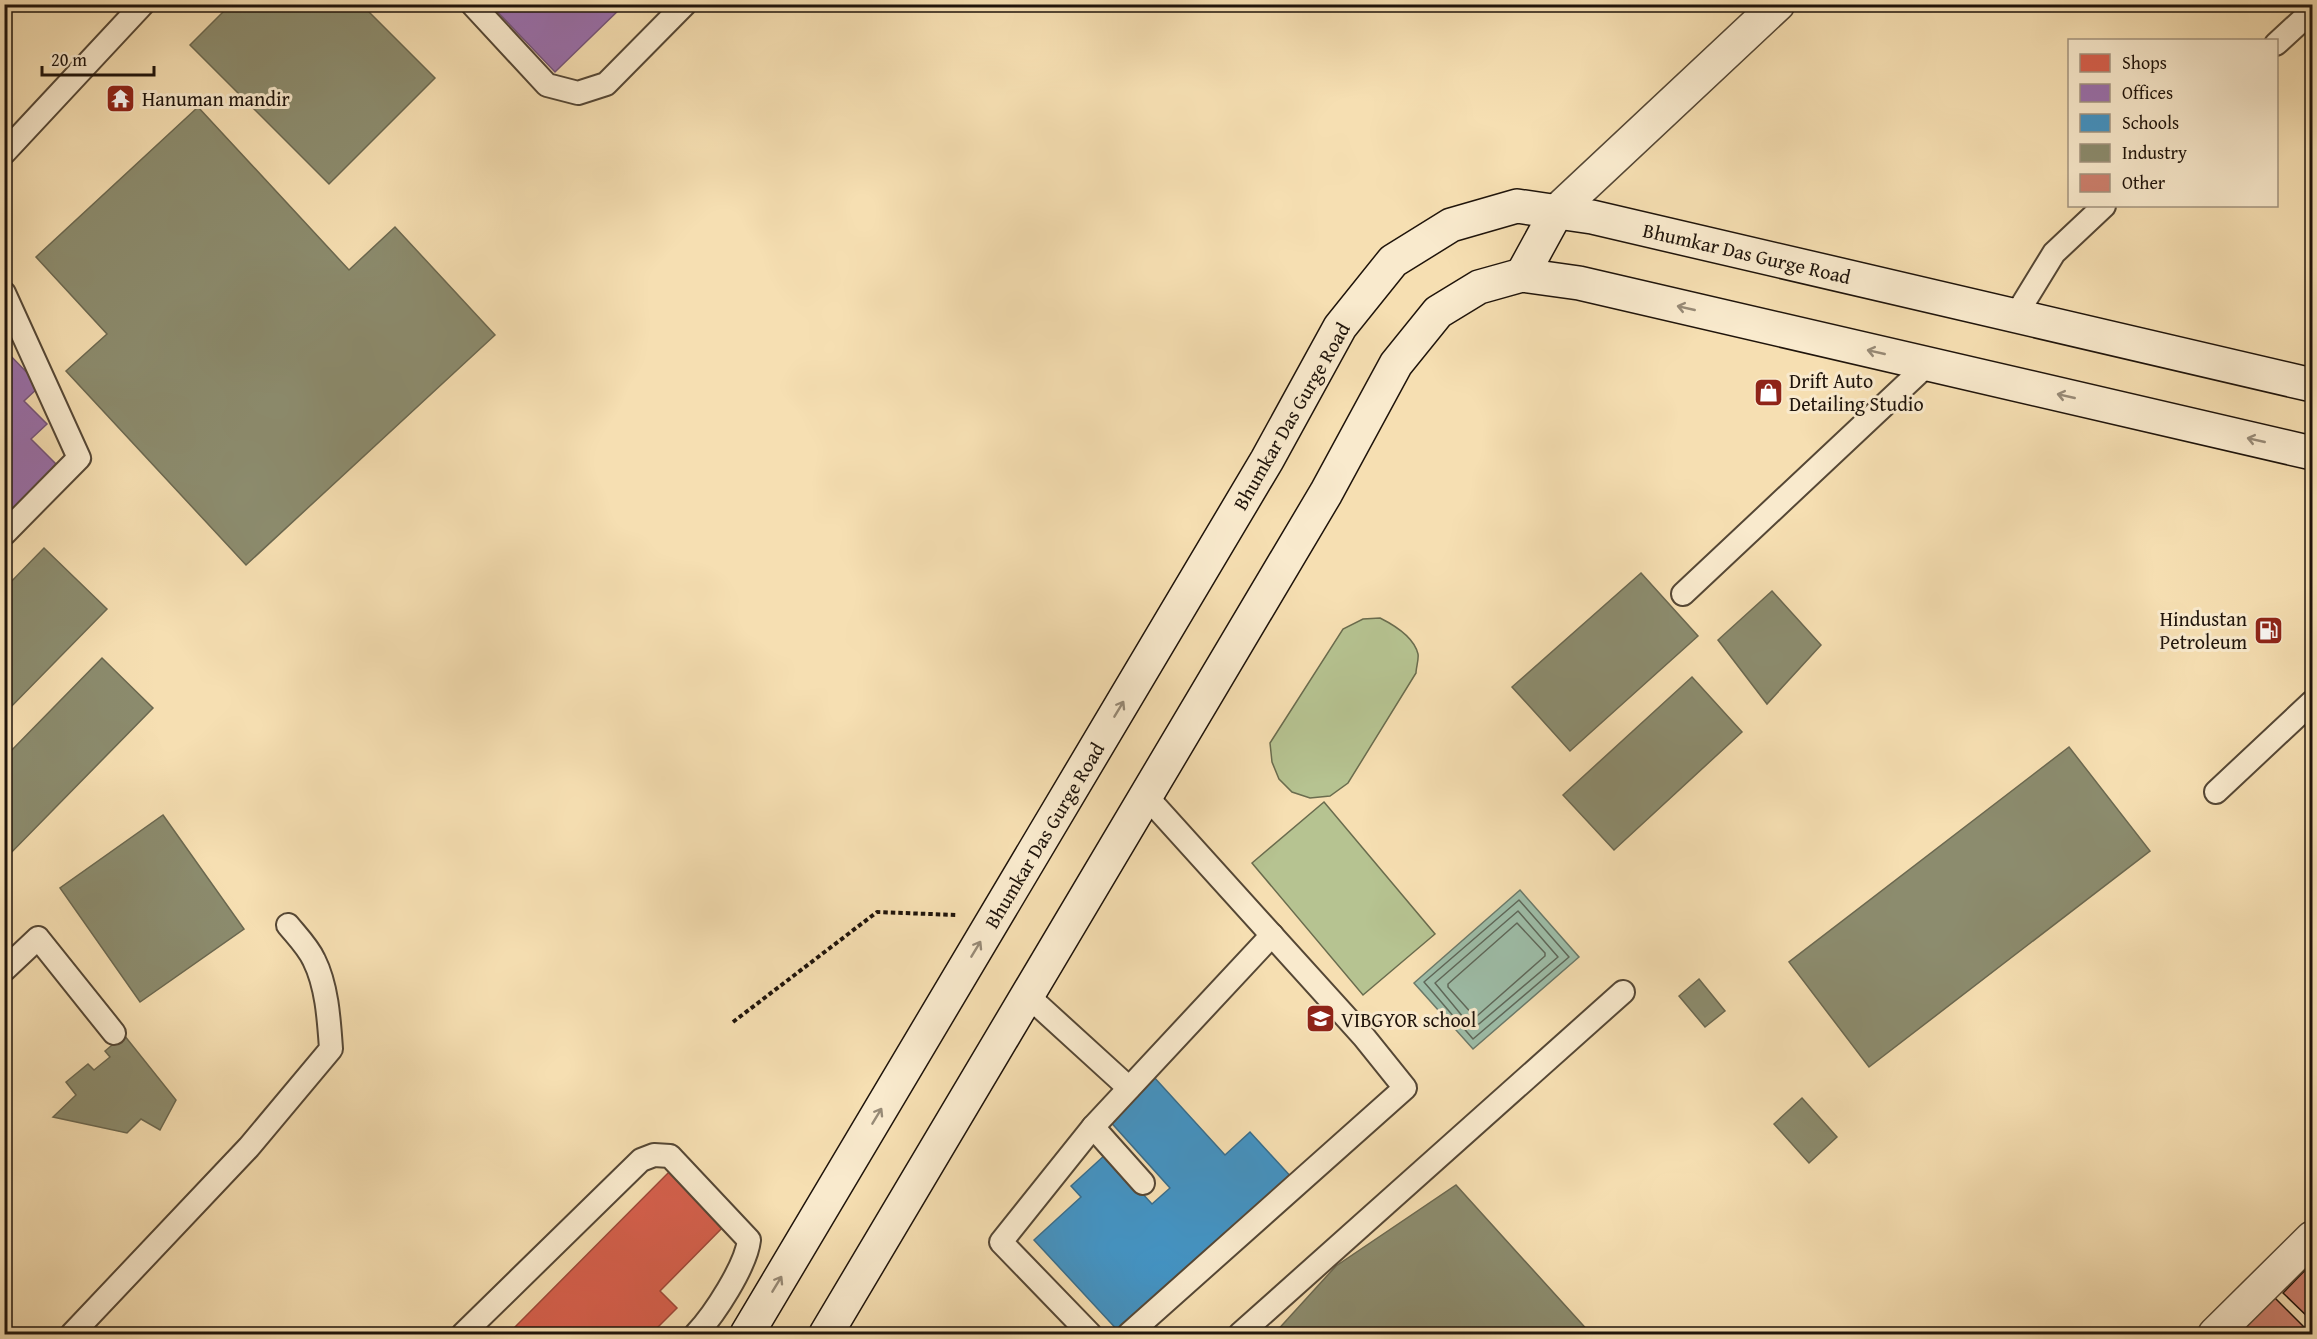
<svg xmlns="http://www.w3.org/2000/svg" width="2317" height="1339" viewBox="0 0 2317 1339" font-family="'Gentium Book Plus',serif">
<rect width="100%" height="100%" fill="#f6dfb2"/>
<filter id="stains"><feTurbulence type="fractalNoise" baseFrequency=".00333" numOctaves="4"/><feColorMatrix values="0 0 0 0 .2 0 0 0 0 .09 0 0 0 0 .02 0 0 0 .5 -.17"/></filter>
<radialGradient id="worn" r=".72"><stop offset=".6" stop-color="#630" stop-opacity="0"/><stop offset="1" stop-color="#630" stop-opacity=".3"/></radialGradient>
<!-- green -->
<g fill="#b6c391" stroke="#6a6c4e" stroke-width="1.5">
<path d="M1380 618C1394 625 1414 637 1418 654 1419 659 1416 668 1416 673L1348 783 1330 796 1310 798 1292 792 1279 779 1272 762 1270 743 1343 629 1363 619Z"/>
<path d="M1324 802 1435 934 1363 995 1252 863Z"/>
</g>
<!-- water -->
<path fill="#9dbda8" stroke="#6b7969" stroke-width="1.5" d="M1520 890 1579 957 1473 1049 1414 983Z"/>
<!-- shops -->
<path fill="#d6604d" stroke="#9f4939" stroke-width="1.5" d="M675 1166 730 1220 660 1291 677 1308 651 1334H508Z"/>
<!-- offices -->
<g fill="#9970ab" stroke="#74547b" stroke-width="1.5">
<path d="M490 4H625L555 72Z"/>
<path d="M4 349 40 386 24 401 47 424 31 439 61 469 4 524Z"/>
</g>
<!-- schools -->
<path fill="#4393c3" stroke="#386d8c" stroke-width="1.5" d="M1153 1076 1225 1155 1250 1132 1293 1179 1121 1334 1034 1240 1081 1197 1071 1186 1106 1154 1152 1204 1170 1188 1107 1118Z"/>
<!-- industry -->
<g fill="#8c8c6e" stroke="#6b6850" stroke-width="1.5">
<path d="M231 4H361L435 78 329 184 190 45Z"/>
<path d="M198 107 349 270 395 227 495 335 246 565 66 371 107 334 36 257Z"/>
<path d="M44 548 107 609 4 714V589Z"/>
<path d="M1641 573 1698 636 1570 751 1512 687Z"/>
<path d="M1772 591 1821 645 1767 704 1718 640Z"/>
<path d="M102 658 153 708 4 860V758Z"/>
<path d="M1692 677 1742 732 1614 850 1563 795Z"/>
<path d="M2069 747 2150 851 1869 1067 1789 962Z"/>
<path d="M163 815 244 929 140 1002 60 888Z"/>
<path d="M1699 979 1725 1011 1705 1027 1679 996Z"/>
<path d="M124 1035 176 1100 160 1130 141 1119 127 1133 53 1117 76 1095 66 1082 88 1064 94 1070 110 1057 105 1051Z"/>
<path d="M1802 1098 1837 1137 1809 1163 1774 1124Z"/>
<path d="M1456 1185 1591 1334H1274L1336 1266Z"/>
</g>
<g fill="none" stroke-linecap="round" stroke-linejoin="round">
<!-- shore -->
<g stroke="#5e685a" stroke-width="1.5">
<path d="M1519 900 1569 957 1473 1039 1424 982Z"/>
<path d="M1518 911 1558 957 1473 1029 1435 983Z"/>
<path d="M1517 923 1545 953V956L1477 1016H1474L1448 987V984Z"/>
</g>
</g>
<!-- building -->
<g fill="#cd806e" stroke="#1f140b" stroke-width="1.5">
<path d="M2312 1263V1321L2283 1293Z"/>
<path d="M2274 1297 2311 1334H2237Z"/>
</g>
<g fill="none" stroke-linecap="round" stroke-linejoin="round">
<defs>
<g id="service">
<path d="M472 4 547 85 578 93 606 84 685 4"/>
<path d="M2276 44 2312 11"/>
<path d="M4 153 143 4"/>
<path d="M4 293 79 458 4 534"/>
<path d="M2016 315 2054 253 2104 206"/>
<path d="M1683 594 1928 364"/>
<path d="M2216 792 2312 702"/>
<path d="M4 970 38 938 114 1033"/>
<path d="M1027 995 1129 1088"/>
<path d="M1143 1183 1093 1127 1272 935"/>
<path d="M72 1334 249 1147 331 1049C329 1020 327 986 314 960 308 947 297 936 288 925"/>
<path d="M463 1334 641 1160 654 1155 670 1156 749 1240C746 1266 714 1315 696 1334"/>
<path d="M1090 1334 1001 1242 1093 1127"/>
<path d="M1129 1334 1405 1088 1364 1037 1146 796"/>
<path d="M1240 1334 1623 992"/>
</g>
<path id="minor" d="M2215 1334 2312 1238"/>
<path id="tertiary" d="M1557 211 1778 4"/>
<g id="secondary">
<path d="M1522 275 1557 211"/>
<path d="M747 1334 1267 460 1340 327 1393 261 1451 225 1517 206 1592 217 2312 385"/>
<path d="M826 1334 1326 493 1396 364 1438 312 1479 287 1522 275 1579 283 2312 453"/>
</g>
</defs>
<!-- service casing -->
<use href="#service" stroke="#554735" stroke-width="26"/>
<!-- minor casing -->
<use href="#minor" stroke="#554735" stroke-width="36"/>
<!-- tertiary casing -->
<use href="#tertiary" stroke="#554735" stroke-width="36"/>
<!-- secondary casing -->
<use href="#secondary" stroke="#1f140b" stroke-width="36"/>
<!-- path -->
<path stroke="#1f140b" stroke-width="4" stroke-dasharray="4.5 3" stroke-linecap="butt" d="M733 1022 877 912 956 915"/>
<!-- service -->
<use href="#service" stroke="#f9eacd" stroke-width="22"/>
<!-- minor -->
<use href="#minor" stroke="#f9eacd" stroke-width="33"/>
<!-- tertiary -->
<use href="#tertiary" stroke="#f9eacd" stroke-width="33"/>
<!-- secondary -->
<use href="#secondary" stroke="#f9eacd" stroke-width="33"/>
</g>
<!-- one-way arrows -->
<defs><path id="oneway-shaft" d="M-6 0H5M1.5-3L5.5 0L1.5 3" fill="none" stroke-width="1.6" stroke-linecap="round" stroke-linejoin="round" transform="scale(1.5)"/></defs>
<g stroke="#978a76">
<use href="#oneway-shaft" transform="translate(1686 308) rotate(-167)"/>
<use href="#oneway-shaft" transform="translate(1876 352) rotate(-167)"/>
<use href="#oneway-shaft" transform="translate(2066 396) rotate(-167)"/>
<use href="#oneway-shaft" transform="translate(2256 440) rotate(-167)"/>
<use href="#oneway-shaft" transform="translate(1119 709) rotate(-59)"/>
<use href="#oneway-shaft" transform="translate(976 949) rotate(-59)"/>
<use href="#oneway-shaft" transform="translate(877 1116) rotate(-59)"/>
<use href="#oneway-shaft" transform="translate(777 1284) rotate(-59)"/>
</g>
<!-- icons -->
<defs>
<symbol id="temple-square" viewBox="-11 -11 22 22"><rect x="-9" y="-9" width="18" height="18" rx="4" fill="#8f2418" stroke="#f9eacd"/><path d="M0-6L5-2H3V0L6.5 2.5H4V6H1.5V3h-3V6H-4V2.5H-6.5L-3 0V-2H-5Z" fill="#fff"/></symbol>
<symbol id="shop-square" viewBox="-11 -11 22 22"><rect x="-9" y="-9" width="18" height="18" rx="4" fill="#8f2418" stroke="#f9eacd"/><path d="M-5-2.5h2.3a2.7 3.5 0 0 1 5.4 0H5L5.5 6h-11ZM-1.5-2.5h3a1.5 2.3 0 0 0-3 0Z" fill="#fff"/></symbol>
<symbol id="fuel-square" viewBox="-11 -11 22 22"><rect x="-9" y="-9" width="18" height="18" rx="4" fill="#8f2418" stroke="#f9eacd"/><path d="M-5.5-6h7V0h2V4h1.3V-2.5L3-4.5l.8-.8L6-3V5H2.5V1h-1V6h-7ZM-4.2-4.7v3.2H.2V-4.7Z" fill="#fff"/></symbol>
<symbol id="school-square" viewBox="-11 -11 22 22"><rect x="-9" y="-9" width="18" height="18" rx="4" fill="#8f2418" stroke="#f9eacd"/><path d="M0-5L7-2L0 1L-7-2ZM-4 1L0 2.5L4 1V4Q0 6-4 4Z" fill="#fff"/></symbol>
</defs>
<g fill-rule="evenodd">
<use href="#temple-square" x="104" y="82" width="33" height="33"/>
<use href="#shop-square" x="1752" y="376" width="33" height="33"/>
<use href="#fuel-square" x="2252" y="614" width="33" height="33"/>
<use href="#school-square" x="1304" y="1002" width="33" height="33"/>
</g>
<g text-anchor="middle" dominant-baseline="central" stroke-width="6" stroke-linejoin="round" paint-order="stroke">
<!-- poi labels -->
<g font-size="20" fill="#1f140b" stroke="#f9eacd" text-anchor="start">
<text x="142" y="98">Hanuman mandir</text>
<text x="1789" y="380">Drift Auto<tspan x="1789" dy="23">Detailing Studio</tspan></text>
<text x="2247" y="618" text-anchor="end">Hindustan<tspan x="2247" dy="23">Petroleum</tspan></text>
<text x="1341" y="1019">VIBGYOR school</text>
</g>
<!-- street labels -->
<g font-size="20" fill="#1f140b" stroke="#f9eacd">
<text transform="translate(1747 253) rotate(13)">Bhumkar Das Gurge Road</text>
<text transform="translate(1291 416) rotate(-60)">Bhumkar Das Gurge Road</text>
<text transform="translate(1044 835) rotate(-59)">Bhumkar Das Gurge Road</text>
</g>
</g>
<!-- margin -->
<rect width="2317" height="1339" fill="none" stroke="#f6dfb2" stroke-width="24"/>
<rect x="6" y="6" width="2305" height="1327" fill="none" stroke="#1f140b" stroke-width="3"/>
<rect x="12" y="12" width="2293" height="1315" fill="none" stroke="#1f140b" stroke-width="1.5"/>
<!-- legend -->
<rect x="2068" y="39" width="210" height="168" fill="#f9eacd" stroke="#a2947f" stroke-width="1.5"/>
<rect x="2080" y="54" width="30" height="18" fill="#d6604d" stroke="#a2947f" stroke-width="1.5"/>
<text x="2122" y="69" font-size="18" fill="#1f140b">Shops</text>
<rect x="2080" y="84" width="30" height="18" fill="#9970ab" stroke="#a2947f" stroke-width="1.5"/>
<text x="2122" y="99" font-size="18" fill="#1f140b">Offices</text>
<rect x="2080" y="114" width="30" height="18" fill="#4393c3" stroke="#a2947f" stroke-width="1.5"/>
<text x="2122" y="129" font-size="18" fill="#1f140b">Schools</text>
<rect x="2080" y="144" width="30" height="18" fill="#8c8c6e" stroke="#a2947f" stroke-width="1.5"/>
<text x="2122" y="159" font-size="18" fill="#1f140b">Industry</text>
<rect x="2080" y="174" width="30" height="18" fill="#cd806e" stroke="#a2947f" stroke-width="1.5"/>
<text x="2122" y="189" font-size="18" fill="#1f140b">Other</text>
<!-- scale -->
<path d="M42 66v9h112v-9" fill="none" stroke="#1f140b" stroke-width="3"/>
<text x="51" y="66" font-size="18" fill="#1f140b" stroke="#f9eacd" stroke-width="4.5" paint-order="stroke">20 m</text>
<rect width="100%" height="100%" filter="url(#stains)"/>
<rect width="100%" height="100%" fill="url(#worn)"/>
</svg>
